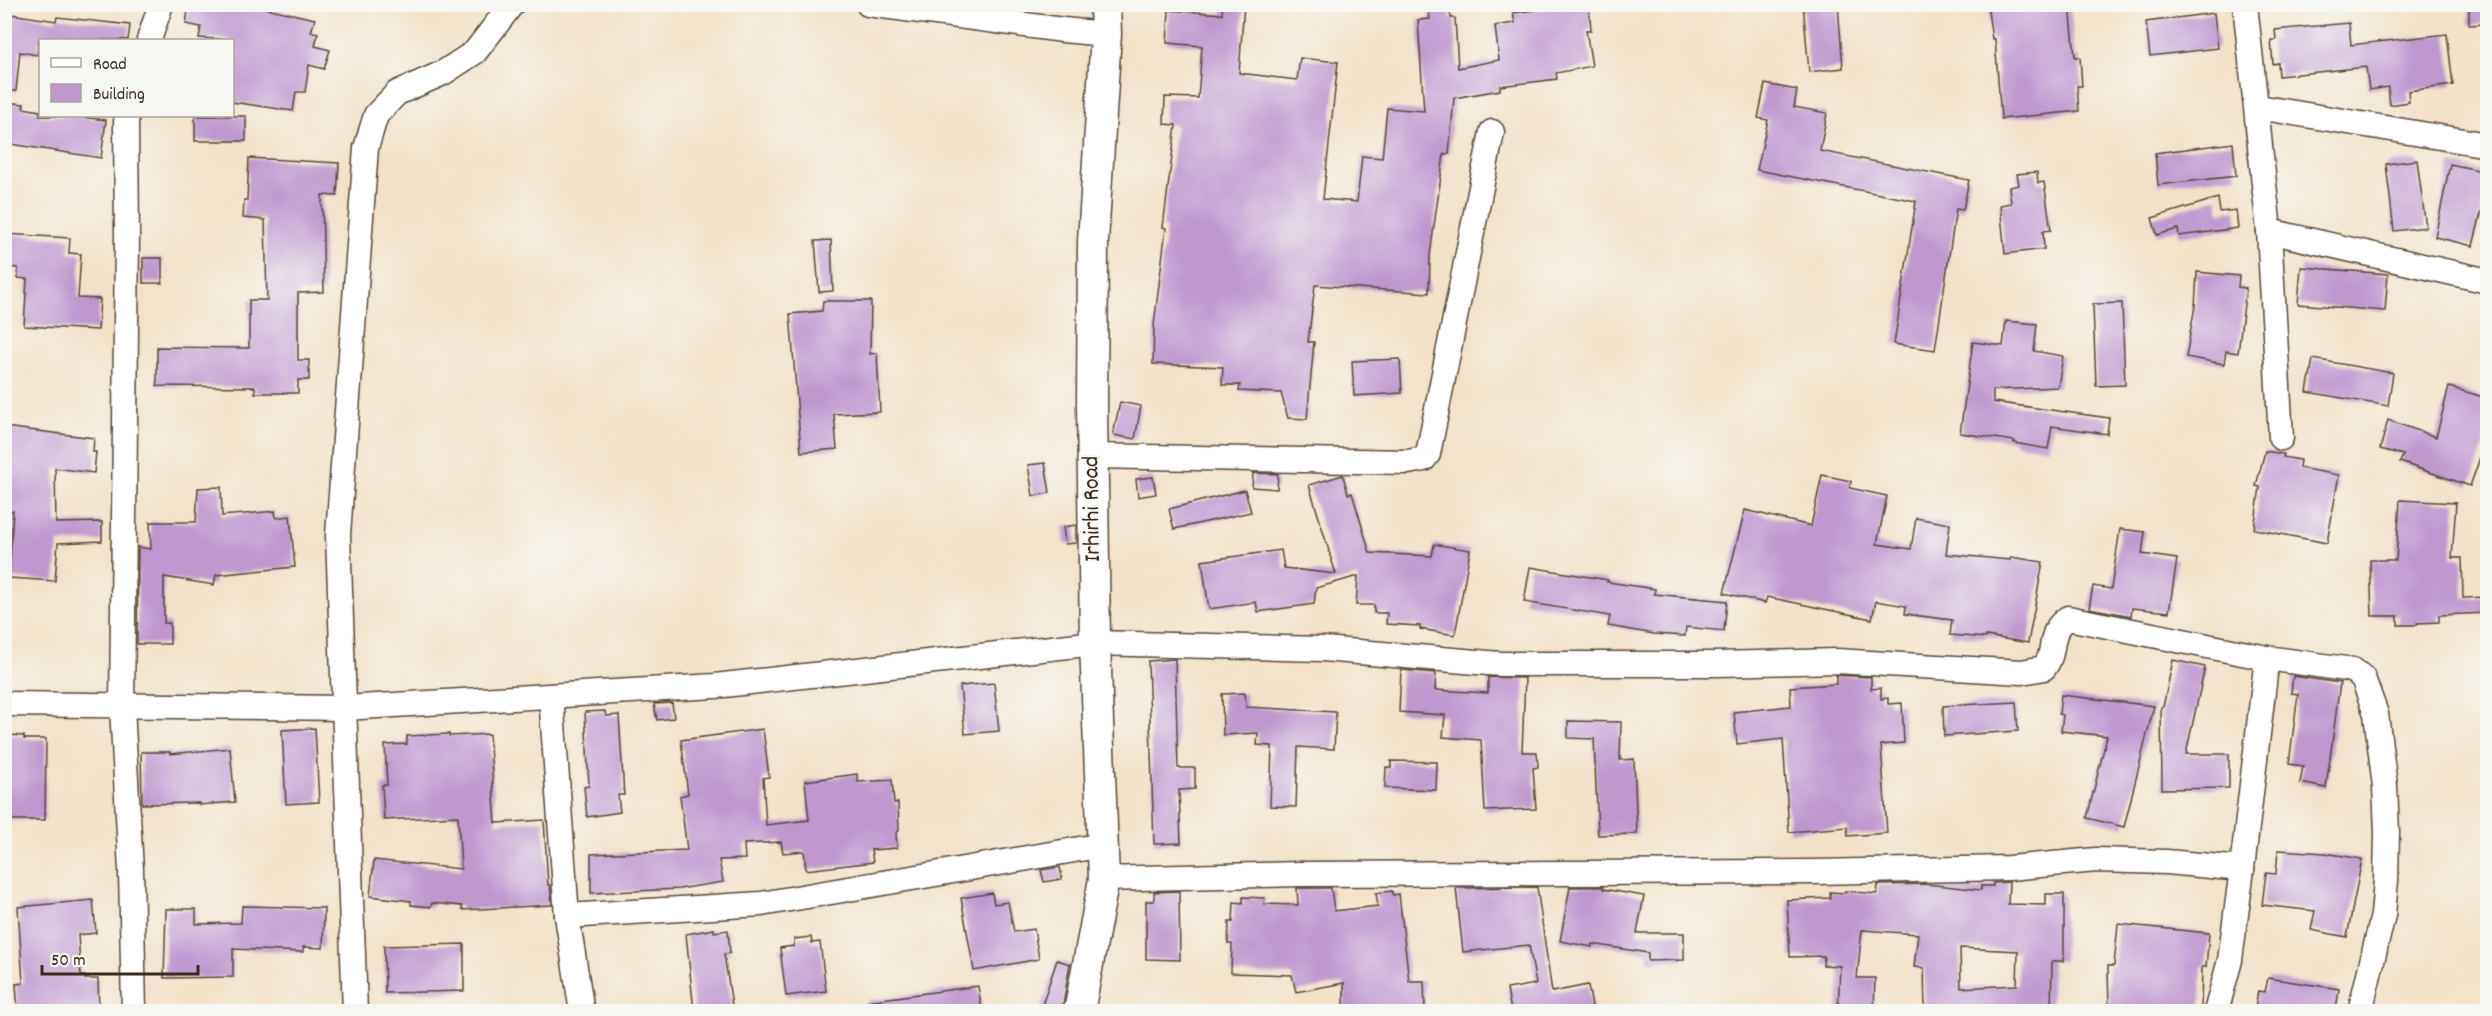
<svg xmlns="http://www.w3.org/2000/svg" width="2492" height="1016" viewBox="0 0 2492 1016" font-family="Dekko,sans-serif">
<rect width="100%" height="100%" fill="#f6f6f2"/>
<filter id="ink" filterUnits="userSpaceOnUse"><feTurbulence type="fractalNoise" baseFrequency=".0167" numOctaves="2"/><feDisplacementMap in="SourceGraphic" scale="12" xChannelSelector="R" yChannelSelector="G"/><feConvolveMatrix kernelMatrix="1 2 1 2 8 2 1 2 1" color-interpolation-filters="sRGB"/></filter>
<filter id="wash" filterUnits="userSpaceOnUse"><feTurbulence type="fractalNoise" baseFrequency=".008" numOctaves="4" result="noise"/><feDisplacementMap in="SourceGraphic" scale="24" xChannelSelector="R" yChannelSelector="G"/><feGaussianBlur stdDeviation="1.35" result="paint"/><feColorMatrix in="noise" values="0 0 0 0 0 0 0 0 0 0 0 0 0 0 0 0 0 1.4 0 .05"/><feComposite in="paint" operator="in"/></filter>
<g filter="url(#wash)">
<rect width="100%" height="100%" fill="#f2e2c9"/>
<g id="blocks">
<!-- building -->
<g fill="#be98cf" fill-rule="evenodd">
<path d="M189 4H247L315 19 311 32 318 33 315 46 330 50 324 69 309 65 305 92H296L293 111 232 102V40L199 38 201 27 186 24Z"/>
<path d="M1223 4H1244L1239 73 1297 80 1300 58 1338 62 1323 199 1357 202 1362 156 1382 158 1387 108 1424 111 1418 20 1430 19 1428 4H1449L1451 18H1455L1458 68 1499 60 1495 26 1515 23 1513 13 1556 7 1555 4H1589L1591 30H1586L1592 66 1556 73 1557 79 1500 86V90L1454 98 1449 154H1444L1430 255 1429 293 1315 285 1308 342H1314L1307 419 1288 418 1281 393 1239 391 1240 385H1222L1223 367 1153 364 1154 325 1166 228 1163 227 1176 125 1164 124 1165 97 1198 98 1202 46 1167 43 1169 10 1222 14Z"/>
<path d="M1803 4H1838L1843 68 1809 72Z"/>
<path d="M1987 4H2070L2075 57H2080L2082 86H2077L2079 111 2001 119 1995 39H1992Z"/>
<path d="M2469 4H2487V24L2469 25Z"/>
<path d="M4 13 56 21 57 17 130 25 128 40H39L37 55 20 52 16 91H4Z"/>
<path d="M2214 13 2218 48 2150 56 2146 22Z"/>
<path d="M2349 23 2351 45 2447 34 2453 85 2408 91 2409 102 2390 105 2388 87 2369 90 2366 67 2279 76 2278 63 2273 64 2271 40H2276L2275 30Z"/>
<path d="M1765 84 1797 90 1794 107 1827 113 1820 151 1969 180 1963 210 1956 209 1935 350 1894 344 1916 201 1757 170 1768 120 1758 118Z"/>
<path d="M4 102 24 104 23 108 40 111V116H73L106 120 101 158 4 143Z"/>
<rect x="195" y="116" width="51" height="25"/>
<path d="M2233 143 2236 176 2158 185 2155 153Z"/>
<path d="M249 158 339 163 337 196 322 195 324 292 298 293V360H309V380H298V393H255V387L157 386V347L249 348V300H267L265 220 243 218 244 200H247Z"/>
<path d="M2417 160 2426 227 2394 231 2386 164Z"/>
<path d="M2450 164 2487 172V190L2473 246 2435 237Z"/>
<path d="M2037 172 2038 183 2044 182 2051 230 2043 231 2044 249 2005 254 2000 205 2011 203 2009 187 2019 185 2017 174Z"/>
<path d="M2218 198 2220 212 2236 210 2238 228 2179 236 2178 229 2157 235 2152 218Z"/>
<path d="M4 234 70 238 69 253 81 254 78 298 100 299 98 330 24 326 27 279 18 278V268L4 267Z"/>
<path d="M831 240 833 291 819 292 815 241Z"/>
<rect x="143" y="258" width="19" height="25"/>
<path d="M2301 267 2388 274 2385 311 2298 304Z"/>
<path d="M2197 272 2239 276 2238 287 2246 288 2238 353 2226 351 2224 364 2186 357 2195 306Z"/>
<path d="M823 301H871L870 354 877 353 880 412 834 414 837 449 801 452 790 314 822 311Z"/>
<path d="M2122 303 2125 385 2096 386 2093 304Z"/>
<path d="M2006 321 2037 324 2034 351 2063 356 2058 387 1993 390V402L2109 418 2107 434 2052 426 2048 449 2014 443 2015 441 1960 433 1973 342 2003 346Z"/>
<path d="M1400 359 1402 393 1354 396 1352 361Z"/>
<path d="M2313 359 2393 373 2388 406 2307 392Z"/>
<path d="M2449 387 2487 398V438L2470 486 2400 462 2403 455 2380 449 2388 420 2436 437Z"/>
<path d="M1120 402 1141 406 1135 439 1113 435Z"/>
<path d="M4 427 94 438 93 452H96L94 473 55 468 56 523 102 522V541L58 543 55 581 9 578 13 511 4 510Z"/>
<path d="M2265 451 2284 454 2283 457 2300 460 2299 468 2339 475 2327 543 2254 529 2260 487 2256 486Z"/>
<path d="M1045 463 1050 493 1033 496 1028 465Z"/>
<path d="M1253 473 1278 474 1277 489 1252 487Z"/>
<path d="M1343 475 1348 494 1352 493 1370 553 1432 556 1434 544 1470 550 1455 635 1420 629V626L1386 624 1387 613H1374V605H1356L1358 576 1316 588 1314 604 1258 612 1256 602 1209 609 1202 561 1281 550 1284 568 1336 574 1309 485Z"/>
<path d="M1822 475 1851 481 1850 488 1887 496 1877 544 1911 549 1916 518 1950 524 1946 554 2010 560 2011 557 2043 562 2028 643 1986 636V638L1950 635 1952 620 1905 614 1906 606 1876 601 1872 619 1767 597 1765 603 1724 593 1745 510 1811 526Z"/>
<path d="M1153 477 1156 494 1138 497 1136 479Z"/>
<path d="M221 487 222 516 275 511 276 518 290 516 295 567 216 575 214 585 164 577V623H170V644H137L138 547 151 549 150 522H196L198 488Z"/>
<path d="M1245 490 1251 512 1174 529 1169 509Z"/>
<path d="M2400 500 2456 503 2452 558H2462L2463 598 2487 597V613L2439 615V622L2417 623V625H2398V616H2372L2370 560H2396Z"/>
<path d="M1076 525V543L1065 544 1063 527Z"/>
<path d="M2120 529 2145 532 2142 554 2177 559 2169 612 2132 608 2131 616 2089 608 2093 586 2111 589Z"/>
<path d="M1530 567 1608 580 1607 582 1655 589 1654 594 1727 601 1724 631 1686 627 1685 636 1654 634 1608 626 1610 616 1524 602Z"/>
<path d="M1175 659 1178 768H1195V789L1179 790 1181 843 1154 844 1148 661Z"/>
<path d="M2173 660 2205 667 2186 754H2229V788L2162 789 2161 707H2163Z"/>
<path d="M1401 670 1436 673 1435 690 1488 693V677L1525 678 1522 752H1537L1538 767 1533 768 1536 809 1485 811 1481 740 1443 737 1445 715 1399 712Z"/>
<path d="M1836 675 1871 677V689L1881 688V699L1888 698V704L1902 703 1904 743 1881 745 1887 833 1848 836 1847 827 1789 832 1783 739 1737 744 1734 712 1791 706 1790 687 1836 684Z"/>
<path d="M2293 676 2340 683 2326 788 2300 783 2303 766 2289 764 2298 694 2291 693Z"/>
<path d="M994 683 999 731 965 734 960 686Z"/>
<path d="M1245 693 1246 707 1336 712 1334 749 1298 747 1296 807 1270 806 1272 746 1257 745 1258 733 1223 735 1222 694Z"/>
<path d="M2061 695 2154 706 2124 827 2087 818 2107 736 2061 731 2063 715 2059 714Z"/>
<path d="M2016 702 2018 731 1944 736 1943 706Z"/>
<path d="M672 703 674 718 657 720 654 704Z"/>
<path d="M605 711 606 716 619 715 624 795H618L620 812 587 817 584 787 589 786 585 712Z"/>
<path d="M1568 721 1621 722 1620 760 1634 759 1637 834 1598 835 1594 739 1568 738Z"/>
<path d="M315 728 319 802 286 804 282 730Z"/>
<path d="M763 729 769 777 763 778 766 825 809 820 805 781 857 774 858 782 892 780 894 803H898L899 831 896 832 897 848 871 850 873 862 806 870 804 851 783 853 781 842 744 844 745 859 719 860 723 882 679 889 591 893V854L687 850 680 796 688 794 681 740Z"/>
<path d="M449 734V736L489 734 496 823 544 820 548 885H550L552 905 462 910V906L432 903 431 907 411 905V901L370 896 374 860 461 869 458 816 384 820 382 785H387L385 745 407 744V736Z"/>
<path d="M8 735 24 736V739H46L45 820H7Z"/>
<path d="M230 748 235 802 199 805V803L142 804 141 752H170V754Z"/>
<path d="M1391 761 1437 762 1436 790 1385 788 1386 767 1391 768Z"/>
<path d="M2278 850 2325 853 2362 859 2347 937 2311 930 2315 911 2262 905 2266 873 2276 874Z"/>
<path d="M1060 867 1062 879 1044 882 1041 870Z"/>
<path d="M2009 882 2008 904 2046 905V894H2064V961H2052L2051 1011H1925L1924 968 1914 967 1918 934 1862 930 1857 978H1875L1874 1011H1838L1840 966 1823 965 1824 956 1790 957 1787 900 1830 898V892L1844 893 1845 891 1877 894 1878 885 1926 884 1981 890V886H1993V883ZM1960 948 2018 951 2017 985 1961 988Z"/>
<path d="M1537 887 1552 992 1588 985 1593 1011H1511L1507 989 1536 984 1529 945 1463 952 1456 888Z"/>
<path d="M1570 887H1603V889L1644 896 1637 933H1684V960L1648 961V953L1593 944 1592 947 1560 941Z"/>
<path d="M1297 888H1331L1334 911 1378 906 1376 893 1392 891 1393 895 1399 894 1409 981H1424L1425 1011H1344V983L1296 992 1292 975 1231 973 1232 944H1228L1229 922H1233L1234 902 1243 903V897L1265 898 1264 904 1298 905Z"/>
<path d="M1179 891 1180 960 1146 959V901H1154V892Z"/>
<path d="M992 893 994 904 1008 902 1014 932 1034 929 1039 959 974 971 961 898Z"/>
<path d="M93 900 96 933 78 935 81 976H85V979H98L99 1011H18L16 984 23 983 18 907Z"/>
<path d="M242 906 324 908 323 948 303 947V952L233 949V977L164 978 166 909H196V924L241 923Z"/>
<path d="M2118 924 2209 933 2206 967H2202L2201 1011H2109L2108 966H2114Z"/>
<path d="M714 929V932L728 930 730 953 724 954 733 1011H694L686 934Z"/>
<path d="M811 937 812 943 820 942 826 991 786 996 780 948 794 946V939Z"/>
<path d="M464 944V991L385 993 384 946Z"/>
<path d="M1057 960 1070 964 1062 1011H1040Z"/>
<path d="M2268 978 2339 989 2336 1011H2277L2255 1008 2258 991 2265 992Z"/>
<path d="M978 986 982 1011H867V1001Z"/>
</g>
</g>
</g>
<g filter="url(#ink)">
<use href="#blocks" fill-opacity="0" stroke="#564638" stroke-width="1.5"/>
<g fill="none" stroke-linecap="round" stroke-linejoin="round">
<defs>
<g id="minor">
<path d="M868 4 1063 30 1106 34"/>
<path d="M2245 4 2269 231 2281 438"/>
<path d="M149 40 161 4"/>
<path d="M2258 107 2488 145"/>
<path d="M127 116 126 122 127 236 122 707 131 870 134 1012"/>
<path d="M2269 231 2488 281"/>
<path d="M1092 456 1408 462 1424 459 1428 454 1492 132"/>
<path d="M551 696 567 916 582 1012"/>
<path d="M4 704 343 708 715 686 1095 643 1323 649 1500 664H1717L1836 661 2022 672 2044 668C2058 650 2046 633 2068 618L2267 658 2353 670 2363 678 2376 714 2385 786 2387 833 2386 880 2383 915 2360 1012"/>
<path d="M2242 869 2267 658"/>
<path d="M1104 879 1298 874 1814 872 2009 868 2096 860 2167 862 2242 869 2230 960 2216 1012"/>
<path d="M567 916 761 904 1103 845"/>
<path d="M355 1012 338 535 366 148 376 115 397 93 443 73 475 52 512 4"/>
</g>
<path id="tertiary" d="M1079 1012 1104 879 1095 643 1092 405 1093 241 1106 34 1105 4"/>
</defs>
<!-- minor casing -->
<use href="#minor" stroke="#564638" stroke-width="27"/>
<!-- tertiary casing -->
<use href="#tertiary" stroke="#564638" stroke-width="33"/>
<!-- minor -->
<use href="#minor" stroke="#fff" stroke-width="24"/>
<!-- tertiary -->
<use href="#tertiary" stroke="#fff" stroke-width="30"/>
</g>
</g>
<g text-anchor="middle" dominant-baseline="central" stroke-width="4.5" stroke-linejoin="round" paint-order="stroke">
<!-- street labels -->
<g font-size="24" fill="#3b2a1e" stroke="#f6f6f2">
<text transform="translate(1093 509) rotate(-91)">Irhirhi Road</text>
</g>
</g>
<!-- margin -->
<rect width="2492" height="1016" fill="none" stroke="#f6f6f2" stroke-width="24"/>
<!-- legend -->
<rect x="39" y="39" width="195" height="78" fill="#f6f6f2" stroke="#aba49d" stroke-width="1.5"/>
<rect x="51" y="58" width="30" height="9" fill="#ffffff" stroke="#aba49d" stroke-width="1.5"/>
<text x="93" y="69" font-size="18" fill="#3b2a1e">Road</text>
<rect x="51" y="84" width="30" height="18" fill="#be98cf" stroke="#aba49d" stroke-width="1.5"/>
<text x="93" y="99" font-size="18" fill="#3b2a1e">Building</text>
<!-- scale -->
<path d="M42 965v9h156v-9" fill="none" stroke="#3b2a1e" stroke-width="3"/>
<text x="51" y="965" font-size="18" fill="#3b2a1e" stroke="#f6f6f2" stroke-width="4.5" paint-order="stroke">50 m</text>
</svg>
